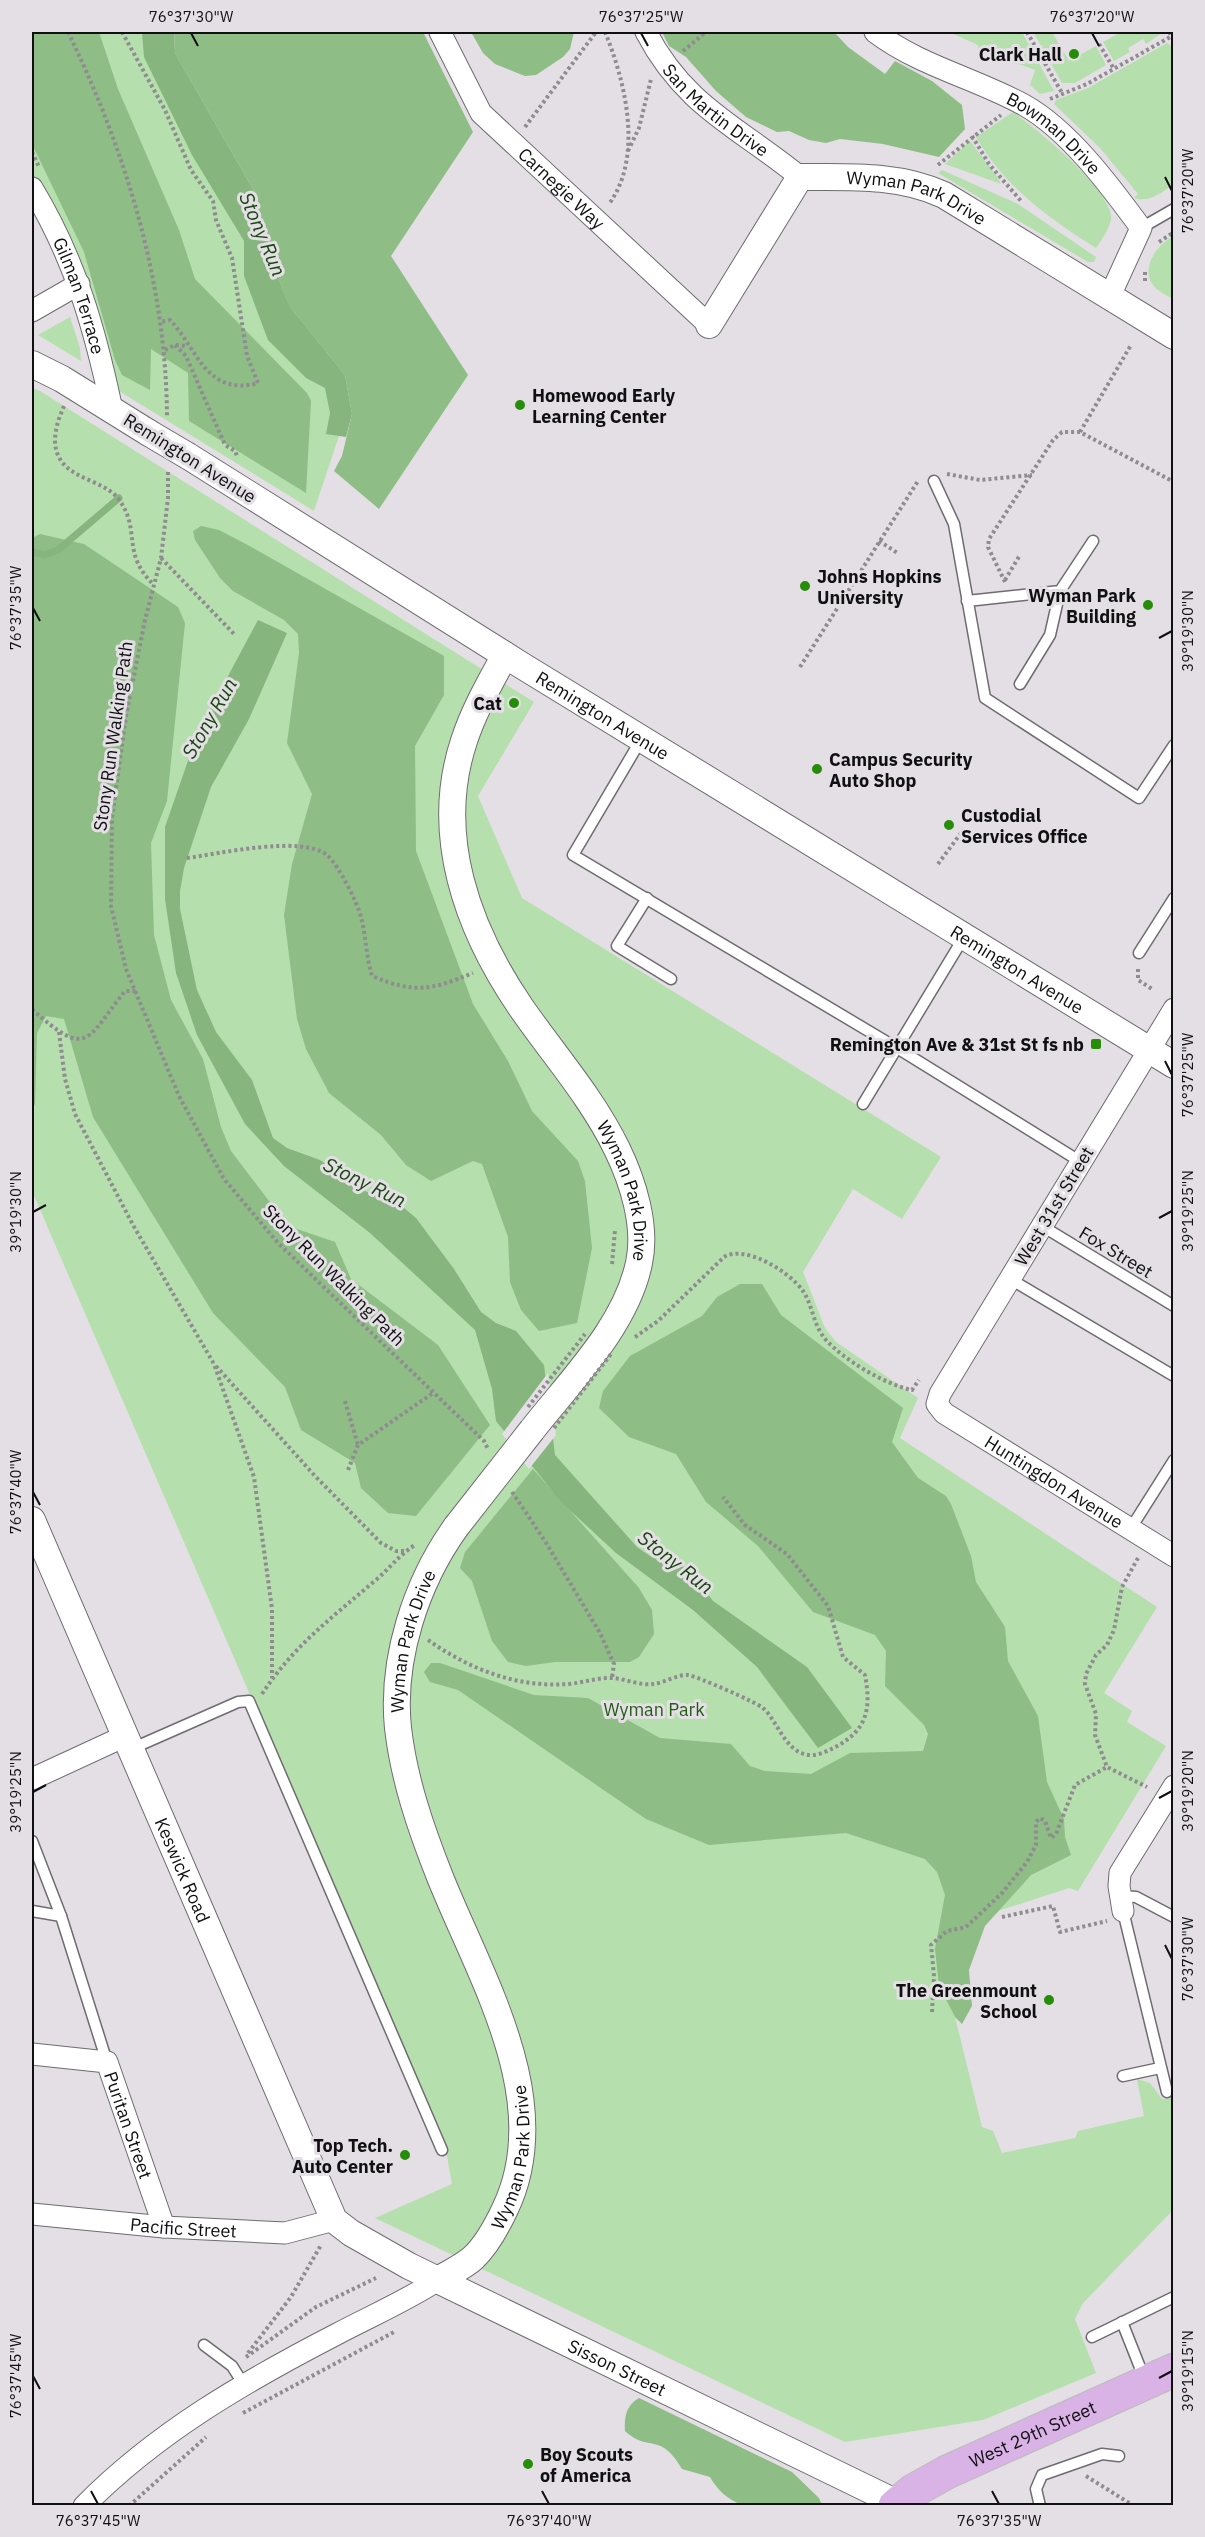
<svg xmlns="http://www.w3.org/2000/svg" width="1205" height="2537" viewBox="0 0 1205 2537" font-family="'IBM Plex Sans',sans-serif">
<rect width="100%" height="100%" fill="#e3dfe4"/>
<!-- green -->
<g fill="#b5dfad">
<path d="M32 32H154L191 132 340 377 339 436 314 511 119 391 77 254 32 173Z"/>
<path d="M949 32H1022L1054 91 1040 94 1030 85 1035 70 978 49V45Z"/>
<path d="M1033 32H1052L1069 61 1096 46 1106 65 1075 83H1062Z"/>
<path d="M1121 32H1162V33L1146 44 1143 39 1128 48 1130 52 1114 61 1103 42Z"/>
<path d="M1167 43 1174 48 1173 185C1160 193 1150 203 1134 198L1138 194 1100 148 1054 104 1056 100 1088 88Z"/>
<path d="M1013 112C1036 128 1114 192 1111 219 1110 228 1101 241 1096 248 1049 219 1003 185 976 137Z"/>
<path d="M970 141 998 178 1001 184 945 164Z"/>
<path d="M942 170 1018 204 1096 257 1094 262H1088L938 173Z"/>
<path d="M1173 236V299C1166 295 1155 290 1151 282 1142 264 1159 244 1173 236Z"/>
<path d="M70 317 80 348 81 361 38 335Z"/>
<path d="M32 388 40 391 534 702 478 796 522 898 941 1157 902 1219 853 1189 803 1272 825 1328 836 1342 918 1398 900 1438 1157 1607 1104 1693 1132 1711 1127 1722 1166 1746 1078 1891 1069 1888 949 1927 950 2007 955 2017 982 2127 993 2131 1002 2153 1075 2138 1078 2131 1144 2116 1137 2079 1150 2083 1162 2099 1173 2098V2210L1083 2303 1075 2319 1096 2373 983 2420 845 2442 375 2218 452 2184 445 2145 32 1191Z"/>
</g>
<!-- forest -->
<g fill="#8ebd86">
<path d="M32 32H99L118 89 179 230 195 279 307 393 311 401 306 493 189 421 188 373 151 349 150 390 122 375 115 360 84 252 32 144Z"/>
<path d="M174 32H423L473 132 391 256 468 375 379 509 334 471 342 456 352 414 345 375 290 307 282 289 254 191 175 53Z"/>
<path d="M471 32H574L570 49 563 57 536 75 525 76 495 64 483 53Z"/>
<path d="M662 32H834L848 47 885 74 895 61 932 81 962 105 965 129 939 157 883 144 840 139 826 143 809 140 789 131 777 132 746 117 716 91 686 57 669 46Z"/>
<path d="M201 526 219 530 246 544 444 656V695L415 746 416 851 473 1004 508 1061 532 1111 578 1161 585 1181 592 1248 577 1323 539 1331 521 1310 510 1282 508 1237 482 1164 473 1161 431 1181 406 1165 381 1135 329 1093 306 1049 297 1019 284 915 292 864 312 794 287 743 299 653 298 634 284 620 233 591 220 578 195 540 193 531Z"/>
<path d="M40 534 84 544 178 607 185 623 167 801 151 843 154 935 171 1000 203 1059 221 1127 231 1151 288 1226 335 1242 351 1279 438 1345 490 1425 416 1516 388 1513 361 1488 355 1463 301 1430 285 1387 213 1313 93 1117 64 1019 46 1016 37 1033 35 1106 32 1099V538Z"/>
<path d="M740 1284H762L781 1315 903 1408 892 1442 918 1478 946 1496 951 1504 971 1556 976 1582 1005 1627 1008 1661 1038 1716 1047 1782 1064 1819 1065 1837 1071 1855 1031 1875 985 1926 969 1970 972 2006 962 2024 955 2017 939 1986 935 1949 945 1895 937 1872 925 1859 846 1833 709 1845 646 1819 458 1690 430 1682 424 1672 431 1663H440L534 1695 588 1698 660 1738 731 1744 750 1766 765 1771 811 1774 850 1753 923 1751 928 1734 924 1725 885 1686 886 1651 875 1635 813 1612 758 1546 706 1502 676 1454 629 1437 599 1408 603 1391 630 1356 702 1316 717 1297Z"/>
<path d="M533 1469 639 1588 652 1610 654 1634 639 1657 630 1662H555L526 1666 508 1662 492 1641 472 1581 460 1568 465 1552Z"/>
<path d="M639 2398 792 2472 819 2498 822 2505H741C727 2498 718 2491 710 2477L682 2469C660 2431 649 2453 625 2431 624 2418 626 2405 639 2398Z"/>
</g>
<!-- water -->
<g fill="#87b57e">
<path d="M142 32H174L175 53 254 191 282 289 290 307 345 375 352 414 346 437 326 434 330 413 325 388 306 378 268 340 244 276V241L192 155 144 57Z"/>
<path d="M258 620 287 633 249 719 211 787 184 868 180 891V909L197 990 216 1032 252 1080 273 1138 287 1148 320 1160 365 1191 404 1208 416 1218 454 1269 481 1312 496 1323 516 1331 544 1365 555 1455 637 1547 650 1556 684 1567 695 1577 713 1601 807 1667 852 1728 818 1748 757 1667 693 1610 616 1553 562 1503 496 1421 492 1389 475 1330 370 1233 284 1166 245 1124 197 1035 176 973 165 899V827L198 732Z"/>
</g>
<!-- pier -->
<path fill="#e3dfe4" d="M548 1373 556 1435 529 1469 502 1434Z"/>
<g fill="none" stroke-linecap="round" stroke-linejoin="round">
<!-- stream -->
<path stroke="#87b57e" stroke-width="7" d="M32 552 44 555 58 550 119 498"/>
<defs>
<g id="service">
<path d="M1141 228 1174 209"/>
<path d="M934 481 954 524 985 698 1139 798 1174 745"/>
<path d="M967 601 1060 591 1093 541"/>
<path d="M1020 684 1050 635 1060 591"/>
<path d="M642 738 573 855 897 1048 1081 1162"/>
<path d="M647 898 617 946 671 979"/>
<path d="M1139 953 1174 898"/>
<path d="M863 1104 964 937"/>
<path d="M1042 1226 1174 1306"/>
<path d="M1010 1279 1174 1376"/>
<path d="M1131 1528 1174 1460"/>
<path d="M131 1749 238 1702 249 1701 442 2150"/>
<path d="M32 1841 61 1916 107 2062"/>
<path d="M1121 1896 1136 1897 1174 1917"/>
<path d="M32 1911 61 1916"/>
<path d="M1123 1911 1167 2092"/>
<path d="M1123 2076 1160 2068"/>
<path d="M1122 2322 1145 2380"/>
<path d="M1092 2337 1174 2297"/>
<path d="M204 2345 232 2366 244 2385"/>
<path d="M1040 2506 1036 2489 1042 2475 1102 2454 1119 2456"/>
</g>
<g id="minor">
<path id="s1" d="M440 32 481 113 709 325"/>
<path id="s2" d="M646 32C685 107 739 127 800 177"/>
<path id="s3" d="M875 32C920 66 975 78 1024 105 1069 130 1111 187 1141 228L1109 298"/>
<path id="s4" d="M32 188C75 259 95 329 112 410"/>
<path d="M32 311 79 284"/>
<path id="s5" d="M1174 1009 940 1394 937 1404 944 1413 1174 1556"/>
<path d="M32 1779 125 1736"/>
<path d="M1123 1911 1119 1886 1120 1873 1174 1786"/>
<path id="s6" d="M32 2054 107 2062 164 2227"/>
<path id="s7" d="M32 2214 164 2227 285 2233 334 2220"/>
<path d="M84 2506C157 2432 246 2381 337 2334 371 2316 406 2301 438 2280"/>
</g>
<g id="tertiary">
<path id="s8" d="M709 325 800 177C848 177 899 174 944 195L1174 336"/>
<path d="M32 364 62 379 149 433"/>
<path id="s9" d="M188 456 521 665 1174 1065"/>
<path id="s10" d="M505 655C490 683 474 710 464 741 433 834 467 928 520 1006 553 1054 591 1096 617 1149 633 1182 647 1226 639 1263 626 1326 571 1380 532 1430"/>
<path id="s11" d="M32 1520 334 2220 351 2233 409 2266 903 2506"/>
<path id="s12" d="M438 2280C449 2273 463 2267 473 2258 487 2245 497 2226 505 2209 557 2101 480 1977 440 1877 421 1829 404 1780 398 1728 391 1659 416 1583 456 1527"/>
</g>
<g id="primary">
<path id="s13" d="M895 2506 913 2491 947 2472 1174 2370"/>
</g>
</defs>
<!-- service casing -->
<use href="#service" stroke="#6f6c71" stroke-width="13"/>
<!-- minor casing -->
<use href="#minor" stroke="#6f6c71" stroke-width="23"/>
<!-- tertiary casing -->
<use href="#tertiary" stroke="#6f6c71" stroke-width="28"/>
<!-- primary casing -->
<use href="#primary" stroke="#bcbcbc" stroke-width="35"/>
<!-- path -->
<g stroke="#8f8c90" stroke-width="4" stroke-dasharray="3 3" stroke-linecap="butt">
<path d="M68 32C126 152 166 282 167 416"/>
<path d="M122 32 165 110 191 170 213 201 216 220 232 258 247 356 258 383C206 397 197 348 170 320L160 322"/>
<path d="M605 32C625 81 644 156 609 204"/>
<path d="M1027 32 1062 93"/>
<path d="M1169 32 1174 39"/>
<path d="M1099 44 1114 69"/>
<path d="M683 51 706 32"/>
<path d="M1050 99 1087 84 1172 36"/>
<path d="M525 127 596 32"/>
<path d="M972 136 989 164 1021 201"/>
<path d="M628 151 639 128 651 79"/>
<path d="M32 152 39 167"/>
<path d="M938 165 1001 115"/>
<path d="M1159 242 1174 232"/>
<path d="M1145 272V284"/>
<path d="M175 345 186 356 225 445 235 451 237 456"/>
<path d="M165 350 175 345 187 346"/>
<path d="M64 406C57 422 50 443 60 459 72 480 107 481 120 501 141 532 121 553 154 585"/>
<path d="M1080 432 1131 345"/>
<path d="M168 472V498L161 558 145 620 126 716 112 818 111 906 126 969 179 1096 224 1179 278 1243 484 1441 488 1449"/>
<path d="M947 474 980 480 1032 475"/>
<path d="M879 541 899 554"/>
<path d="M161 558 235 635"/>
<path d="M1005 580 1020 555"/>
<path d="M1005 582 988 547 989 539 1053 440 1062 432H1080L1174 482"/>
<path d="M800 667 918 481"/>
<path d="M187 858C218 854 304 834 328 856 339 866 357 902 361 917 366 936 366 956 372 976 415 994 431 990 473 973"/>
<path d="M938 864 964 829"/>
<path d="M1138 969V980L1152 989"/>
<path d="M32 1009C88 1060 86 1040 125 991H137"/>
<path d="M59 1032 65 1079 75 1114 133 1225 214 1364 254 1477 272 1609V1678"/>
<path d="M612 1264 615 1230"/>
<path d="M635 1337 658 1321 724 1257C745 1244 790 1272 803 1291 813 1306 813 1325 826 1340 844 1360 886 1385 912 1390L919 1380"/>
<path d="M216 1366 315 1476 381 1543 396 1551H406"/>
<path d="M345 1401 358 1445"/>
<path d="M348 1470 358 1445 433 1393"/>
<path d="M512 1492 545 1541 600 1633 614 1664 612 1678"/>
<path d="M1138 1558 1122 1587 1114 1630 1107 1645 1096 1655 1086 1674 1085 1684 1096 1714 1095 1735 1107 1767 1147 1787"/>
<path d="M428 1640C469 1669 517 1688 568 1684 583 1683 598 1677 613 1678 626 1679 641 1686 653 1684 664 1683 678 1674 688 1675 696 1676 758 1703 763 1708 779 1722 786 1757 814 1755 822 1754 832 1749 839 1745 868 1728 871 1707 865 1675L843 1657 828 1606 787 1554 745 1525 723 1497"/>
<path d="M262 1694C294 1645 334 1616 377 1579 391 1567 398 1556 415 1545"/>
<path d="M1002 1917 1053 1906 1060 1932 1107 1921"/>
<path d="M932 2012 934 1976 931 1945 947 1931 966 1927 1002 1893 1027 1862 1036 1845V1822L1040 1818 1045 1821 1051 1838 1056 1834 1075 1785 1107 1767"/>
<path d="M248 2353 291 2297 321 2245"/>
<path d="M246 2357 316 2307 376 2278"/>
<path d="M243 2413 394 2332"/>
<path d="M1086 2476 1134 2506"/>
<path d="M129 2506 206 2437"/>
</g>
<!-- service -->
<use href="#service" stroke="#fff" stroke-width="10"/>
<!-- minor -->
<use href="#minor" stroke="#fff" stroke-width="21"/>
<!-- tertiary -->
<use href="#tertiary" stroke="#fff" stroke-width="26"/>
<!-- primary -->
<use href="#primary" stroke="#d9b2e6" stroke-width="33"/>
<defs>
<g id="tertiary-bridge">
<path d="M149 433 188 456"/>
<path d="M456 1527 532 1430"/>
</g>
</defs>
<!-- tertiary-bridge casing -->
<use href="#tertiary-bridge" stroke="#6f6c71" stroke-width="28" stroke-linecap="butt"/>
<!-- path-bridge -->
<g stroke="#8f8c90" stroke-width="4" stroke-dasharray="3 3" stroke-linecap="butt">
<path d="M528 1407 585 1334"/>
<path d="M554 1428 611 1354"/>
</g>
<!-- tertiary-bridge -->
<use href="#tertiary-bridge" stroke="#fff" stroke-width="26"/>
</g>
<!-- ticks -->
<path fill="none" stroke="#100f11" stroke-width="2" d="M191 33 198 46M641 33 648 46M1092 33 1099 46M1165 177 1172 191M33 608 40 621M1159 638 1172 631M1165 1061 1172 1075M33 1212 46 1205M1159 1218 1172 1211M33 1492 40 1505M33 1792 46 1785M1159 1798 1172 1791M1165 1945 1172 1959M33 2376 40 2389M1159 2378 1172 2371M91 2491 98 2504M542 2491 549 2504M992 2491 999 2504"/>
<!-- markers -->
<g fill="#268d09" stroke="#e3dfe4" stroke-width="2">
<circle cx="1074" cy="54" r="6"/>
<circle cx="520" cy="405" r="6"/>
<circle cx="805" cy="586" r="6"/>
<circle cx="1148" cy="605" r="6"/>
<circle cx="514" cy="703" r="6"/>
<circle cx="817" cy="769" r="6"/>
<circle cx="949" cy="825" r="6"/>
<rect x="1090" y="1038" width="12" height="12" rx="3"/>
<circle cx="1049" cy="2000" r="6"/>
<circle cx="405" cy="2155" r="6"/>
<circle cx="528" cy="2464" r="6"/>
</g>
<g text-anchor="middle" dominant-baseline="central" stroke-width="6" stroke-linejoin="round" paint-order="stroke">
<!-- poi labels -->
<g font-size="18" font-weight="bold" fill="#100f11" stroke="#e3dfe4" text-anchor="end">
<text x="1062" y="54">Clark Hall</text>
<text x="532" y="395" text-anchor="start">Homewood Early<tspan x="532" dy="21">Learning Center</tspan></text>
<text x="817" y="576" text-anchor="start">Johns Hopkins<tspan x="817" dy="21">University</tspan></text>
<text x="1136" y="595">Wyman Park<tspan x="1136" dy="21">Building</tspan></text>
<text x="502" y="703">Cat</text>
<text x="829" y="759" text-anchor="start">Campus Security<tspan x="829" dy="21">Auto Shop</tspan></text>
<text x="961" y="815" text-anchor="start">Custodial<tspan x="961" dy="21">Services Office</tspan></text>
<text x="1084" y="1044">Remington Ave &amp; 31st St fs nb</text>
<text x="1037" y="1990">The Greenmount<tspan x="1037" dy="21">School</tspan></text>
<text x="393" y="2145">Top Tech.<tspan x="393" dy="21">Auto Center</tspan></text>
<text x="540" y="2454" text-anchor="start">Boy Scouts<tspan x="540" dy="21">of America</tspan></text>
</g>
<!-- street labels -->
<g font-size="18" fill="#100f11" stroke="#e3dfe4">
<text stroke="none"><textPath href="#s2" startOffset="106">San Martin Drive</textPath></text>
<text stroke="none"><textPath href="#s3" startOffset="207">Bowman Drive</textPath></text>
<text stroke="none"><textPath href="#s1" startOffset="201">Carnegie Way</textPath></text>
<text stroke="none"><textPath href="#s8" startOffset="294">Wyman Park Drive</textPath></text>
<text stroke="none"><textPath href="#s4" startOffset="118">Gilman Terrace</textPath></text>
<text transform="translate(190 458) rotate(32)">Remington Avenue</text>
<text stroke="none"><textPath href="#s9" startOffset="489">Remington Avenue</textPath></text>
<text transform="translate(113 736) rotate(-82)">Stony Run Walking Path</text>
<text stroke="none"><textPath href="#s9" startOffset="975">Remington Avenue</textPath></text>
<text stroke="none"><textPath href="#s10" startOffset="592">Wyman Park Drive</textPath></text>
<text transform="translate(1054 1206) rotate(-59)">West 31st Street</text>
<text transform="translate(1116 1252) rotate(31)">Fox Street</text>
<text transform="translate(334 1275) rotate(45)">Stony Run Walking Path</text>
<text stroke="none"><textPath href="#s5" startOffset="602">Huntingdon Avenue</textPath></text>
<text stroke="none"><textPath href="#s12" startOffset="694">Wyman Park Drive</textPath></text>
<text stroke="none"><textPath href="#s11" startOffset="381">Keswick Road</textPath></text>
<text stroke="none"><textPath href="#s6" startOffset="142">Puritan Street</textPath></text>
<text stroke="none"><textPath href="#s12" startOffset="153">Wyman Park Drive</textPath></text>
<text stroke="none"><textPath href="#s7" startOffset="152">Pacific Street</textPath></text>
<text stroke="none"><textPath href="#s11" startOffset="1082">Sisson Street</textPath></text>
<text stroke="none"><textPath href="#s13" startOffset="156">West 29th Street</textPath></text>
</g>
<!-- park labels -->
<g font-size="18" fill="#215d15" stroke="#e3dfe4">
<text x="654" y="1709">Wyman Park</text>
</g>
<!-- water labels -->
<g font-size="20" font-style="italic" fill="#1a4711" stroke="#e3dfe4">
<text transform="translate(263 234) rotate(67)">Stony Run</text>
<text transform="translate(209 718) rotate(-60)">Stony Run</text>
<text transform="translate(365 1182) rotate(26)">Stony Run</text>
<text transform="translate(676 1562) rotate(38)">Stony Run</text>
</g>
</g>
<!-- border -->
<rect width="1205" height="2537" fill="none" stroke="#e3dfe4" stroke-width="66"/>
<rect x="33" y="33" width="1139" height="2471" fill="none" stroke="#100f11" stroke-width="2"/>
<g font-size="15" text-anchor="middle" fill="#100f11">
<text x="191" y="22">76°37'30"W</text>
<text x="641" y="22">76°37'25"W</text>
<text x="1092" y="22">76°37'20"W</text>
<text transform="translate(1188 191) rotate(-90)" y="5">76°37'20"W</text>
<text transform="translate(16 608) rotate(-90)" y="5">76°37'35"W</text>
<text transform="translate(1188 631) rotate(-90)" y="5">39°19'30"N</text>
<text transform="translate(1188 1075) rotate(-90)" y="5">76°37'25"W</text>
<text transform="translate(1188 1211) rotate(-90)" y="5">39°19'25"N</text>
<text transform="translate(16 1212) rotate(-90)" y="5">39°19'30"N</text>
<text transform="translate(16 1492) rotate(-90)" y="5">76°37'40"W</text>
<text transform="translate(1188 1791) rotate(-90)" y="5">39°19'20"N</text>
<text transform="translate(16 1792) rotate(-90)" y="5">39°19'25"N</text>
<text transform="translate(1188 1959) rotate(-90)" y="5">76°37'30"W</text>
<text transform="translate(1188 2371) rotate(-90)" y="5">39°19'15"N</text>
<text transform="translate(16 2376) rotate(-90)" y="5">76°37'45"W</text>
<text x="98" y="2526">76°37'45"W</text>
<text x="549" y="2526">76°37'40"W</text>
<text x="999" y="2526">76°37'35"W</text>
</g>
</svg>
